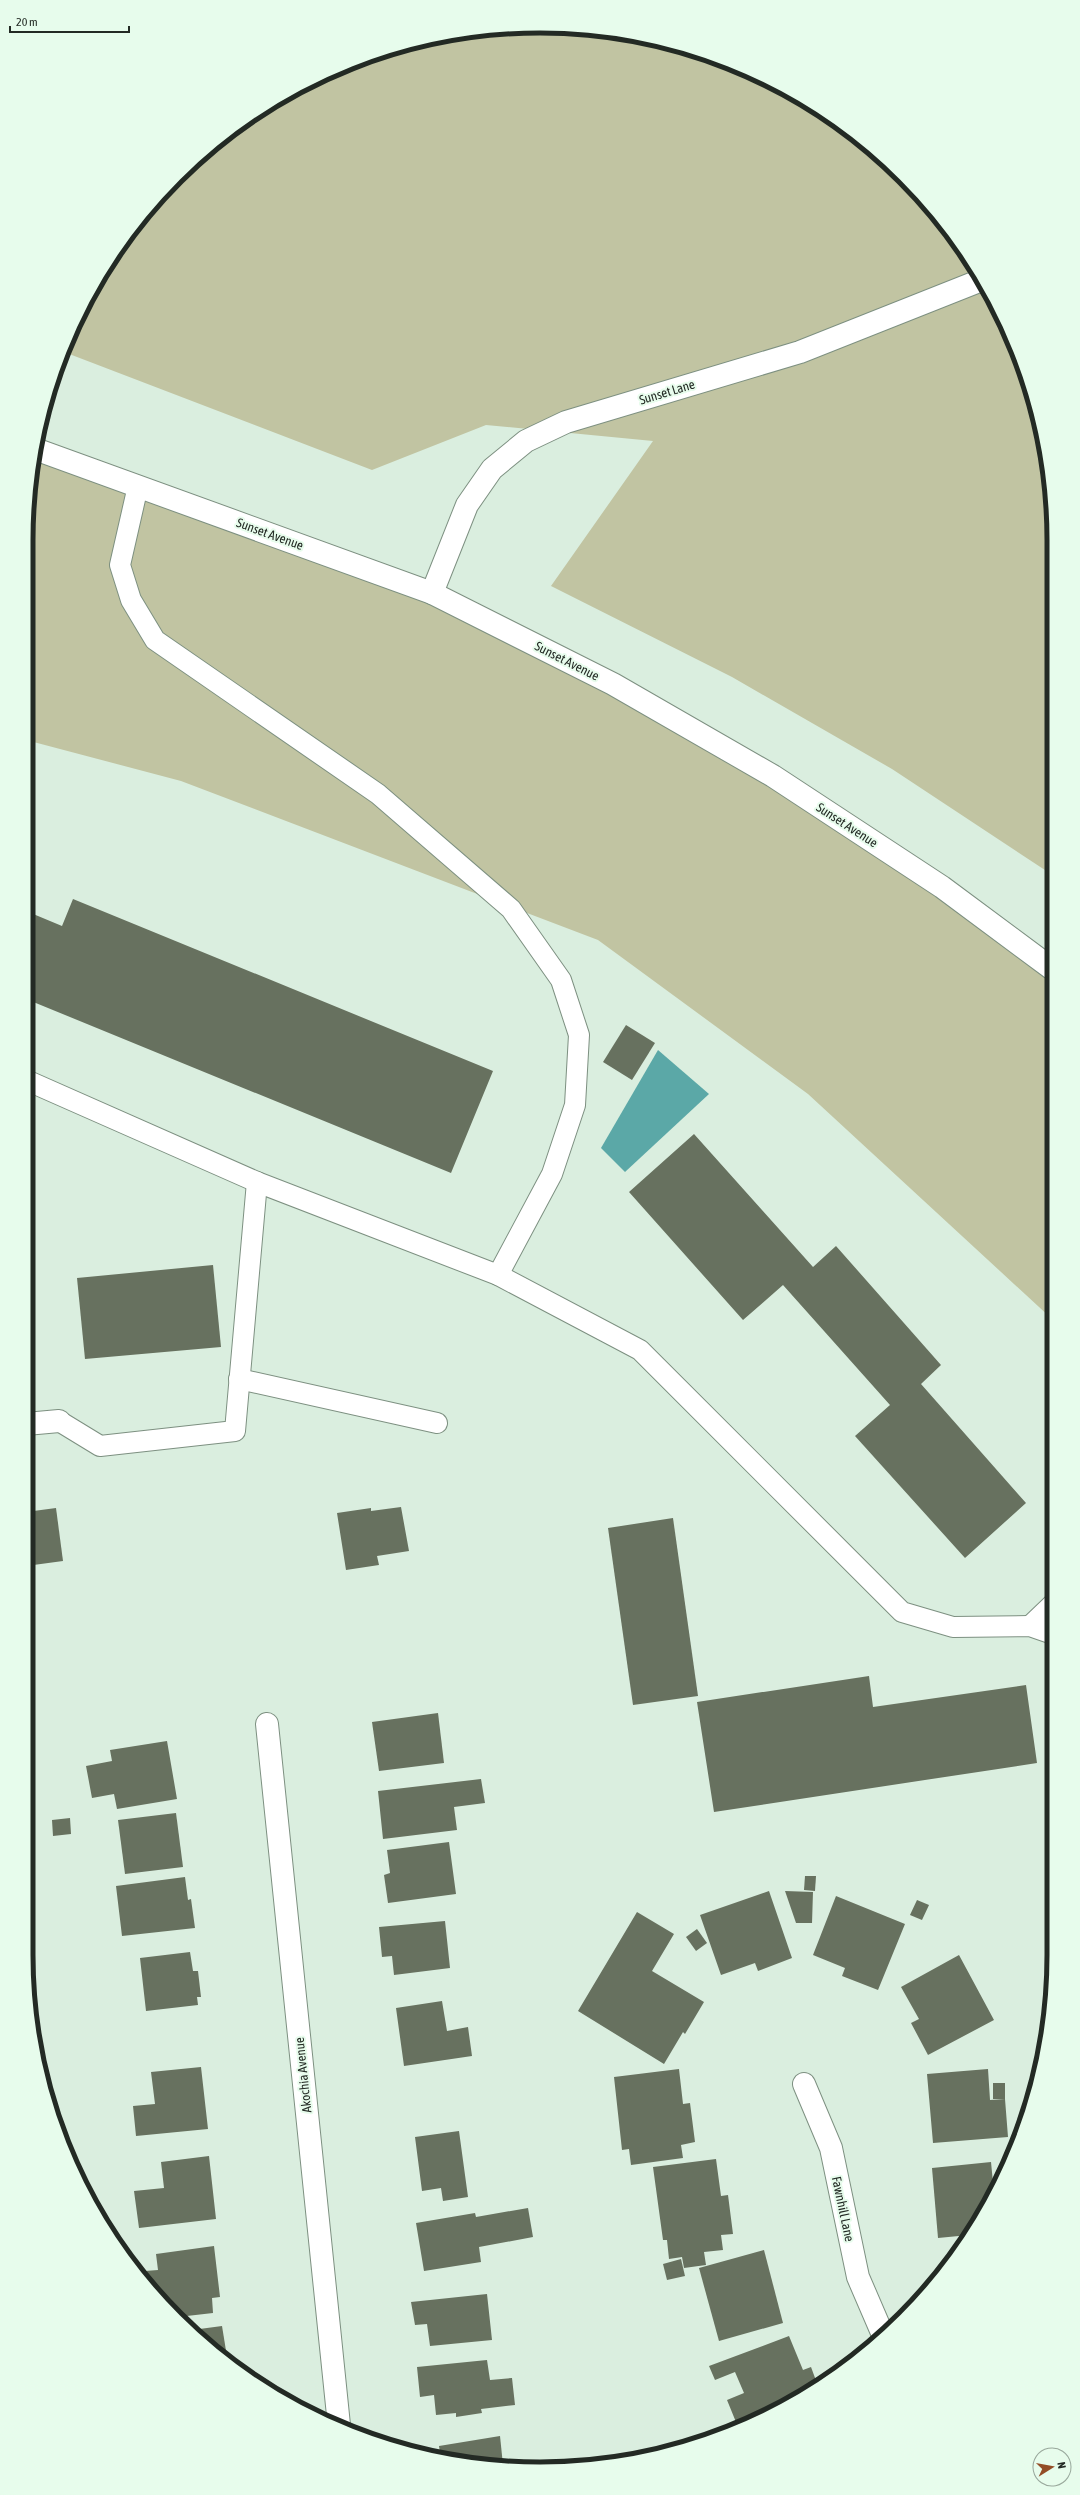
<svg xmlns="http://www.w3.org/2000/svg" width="1080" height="2495" viewBox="0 0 1080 2495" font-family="'Asap Condensed',sans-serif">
<rect width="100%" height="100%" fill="#daeedf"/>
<!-- green -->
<g fill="#c1c4a2">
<path d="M507 27 607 30 705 53 768 79 853 132 948 227 1015 343 1050 473 1051 874 892 769 732 677 551 586 653 441 486 425 372 470 64 352 95 283 154 201 227 132 313 79 407 43Z"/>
<path d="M35 449 432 593 613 684 1051 968 1052 1319 808 1094 598 940 181 781 26 740V540Z"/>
</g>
<!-- water -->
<path fill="#5ba8a7" d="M658 1050 709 1094 625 1172 601 1148Z"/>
<!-- building -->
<g fill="#67715f">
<path d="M73 899 493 1071 451 1173 26 999V911L62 926Z"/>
<path d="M626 1025 655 1043 632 1080 603 1062Z"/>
<path d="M694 1134 813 1267 836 1246 941 1365 921 1384 1026 1503 965 1558 855 1436 890 1405 783 1285 743 1320 629 1192Z"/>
<path d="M213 1265 221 1347 85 1359 77 1278Z"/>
<path d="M401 1507 409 1551 377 1556 379 1565 346 1570 337 1513 371 1508V1511Z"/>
<path d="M56 1508 63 1561 26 1566V1512Z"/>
<path d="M673 1518 698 1696 633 1705 608 1528Z"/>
<path d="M869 1676 873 1707 1026 1685 1037 1763 714 1812 697 1702Z"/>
<path d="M438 1713 444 1763 379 1771 372 1722Z"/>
<path d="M167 1741 177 1799 117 1809 114 1794 92 1798 86 1766 112 1761 110 1750Z"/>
<path d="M481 1779 485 1803 454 1807 457 1830 383 1839 378 1791Z"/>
<path d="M176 1813 183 1867 125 1874 118 1820Z"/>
<path d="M70 1818 71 1834 53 1836 52 1820Z"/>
<path d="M449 1842 456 1894 388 1903 384 1875 390 1873 387 1850Z"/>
<path d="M805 1876H816L815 1891 804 1890Z"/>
<path d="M185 1877 188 1900 191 1899 195 1928 122 1936 116 1886Z"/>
<path d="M769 1891 792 1958 758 1971 755 1963 721 1975 700 1915Z"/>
<path d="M785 1891 813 1892 812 1923H796Z"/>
<path d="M836 1896 905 1924 878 1990 842 1976 845 1968 813 1955Z"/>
<path d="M917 1900 929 1905 922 1920 910 1915Z"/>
<path d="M637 1912 674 1934 652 1971 704 2002 685 2034 683 2032 664 2064 578 2011Z"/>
<path d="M445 1921 450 1968 394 1975 392 1956 382 1957 379 1927Z"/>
<path d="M697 1929 707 1943 696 1951 686 1937Z"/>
<path d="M190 1952 193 1971H198L201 1997H197L198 2005 146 2011 140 1958Z"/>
<path d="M959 1955 994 2020 928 2055 911 2023 919 2019 901 1987Z"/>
<path d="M442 2001 447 2031 468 2027 472 2056 404 2066 396 2008Z"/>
<path d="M201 2067 208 2129 136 2136 133 2106 155 2104 151 2072Z"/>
<path d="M679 2069 683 2104 690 2103 695 2142 681 2145 683 2158 631 2165 629 2149 622 2150 614 2077Z"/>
<path d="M988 2069 990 2100 1005 2099 1008 2137 933 2143 927 2074Z"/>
<rect x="993" y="2083" width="12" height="16"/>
<path d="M459 2131 468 2197 443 2201 441 2188 422 2191 415 2137Z"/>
<path d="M209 2156 216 2219 139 2228 134 2191 164 2188 161 2162Z"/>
<path d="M716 2159 721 2196 728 2195 733 2234 721 2235 723 2250 704 2252 706 2265 684 2268 682 2257 669 2259 667 2240H663L653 2167Z"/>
<path d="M991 2162 994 2193 985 2212 969 2235 938 2238 932 2168Z"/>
<path d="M528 2208 533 2237 479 2247 481 2262 424 2271 416 2223 475 2213 476 2217Z"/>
<path d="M214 2246 220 2297 212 2298 213 2313 178 2317 153 2294 147 2284 145 2271 158 2270 156 2254Z"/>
<path d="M764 2250 783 2323 719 2341 699 2268Z"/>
<path d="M681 2259 685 2276 667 2280 663 2264Z"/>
<path d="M487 2294 492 2340 430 2346 427 2324 415 2325 411 2302Z"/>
<path d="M222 2326 228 2363 192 2330Z"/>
<path d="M789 2336 803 2370 811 2367 818 2386 797 2400 738 2427 727 2400 744 2393 735 2372 715 2380 709 2366Z"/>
<path d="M487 2360 490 2380 512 2378 515 2405 481 2409 482 2413 456 2417V2413L436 2415 434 2395 420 2397 417 2367Z"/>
<path d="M500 2436 503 2465 441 2459 439 2446Z"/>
</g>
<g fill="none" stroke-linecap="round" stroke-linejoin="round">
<defs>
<g id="service">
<path d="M138 486 120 565 131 600 155 640 378 794 511 909 561 980 579 1035 575 1105 552 1174 498 1275"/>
<path d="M26 1080 257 1182 498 1275 640 1350 902 1612 953 1627 1030 1626 1053 1634"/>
<path d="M239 1379 437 1423"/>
<path d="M59 1421 100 1446 235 1431 257 1182"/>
<path d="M1030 1626 1053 1604"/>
</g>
<g id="minor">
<path d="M432 593 467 505 492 469 526 441 566 422 800 352 979 281"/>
<path d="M26 1424 59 1421"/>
<path d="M267 1724 339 2425"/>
<path d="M804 2084 831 2148 858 2277 883 2335"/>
</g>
<path id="tertiary" d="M35 449 432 593 613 684 773 776 942 887 1051 968"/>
</defs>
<!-- service casing -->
<use href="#service" stroke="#7d9081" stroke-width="22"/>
<!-- minor casing -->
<use href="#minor" stroke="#7d9081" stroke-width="24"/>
<!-- tertiary casing -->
<use href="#tertiary" stroke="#7d9081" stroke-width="24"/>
<!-- service -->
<use href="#service" stroke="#fff" stroke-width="20"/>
<!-- minor -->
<use href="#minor" stroke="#fff" stroke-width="22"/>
<!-- tertiary -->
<use href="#tertiary" stroke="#fff" stroke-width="22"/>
</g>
<g text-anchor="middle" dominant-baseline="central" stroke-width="4" stroke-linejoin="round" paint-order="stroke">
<!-- street labels -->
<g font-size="13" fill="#232a24" stroke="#e7fcec">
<text transform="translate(667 392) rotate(-17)">Sunset Lane</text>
<text transform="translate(270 534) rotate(20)">Sunset Avenue</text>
<text transform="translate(567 661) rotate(27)">Sunset Avenue</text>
<text transform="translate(847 825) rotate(33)">Sunset Avenue</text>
<text transform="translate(303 2075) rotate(-96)">Akochia Avenue</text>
<text transform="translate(843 2209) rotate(78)">Fawnhill Lane</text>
</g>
</g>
<!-- crop -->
<path d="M0 0H1080V2495H0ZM540 33H540A507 507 0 0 1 1047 540V1955A507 507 0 0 1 540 2462H540A507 507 0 0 1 33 1955V540A507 507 0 0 1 540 33Z" fill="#e7fcec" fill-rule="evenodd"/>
<path fill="none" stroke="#232a24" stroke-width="5" d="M540 33H540A507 507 0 0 1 1047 540V1955A507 507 0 0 1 540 2462H540A507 507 0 0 1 33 1955V540A507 507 0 0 1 540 33Z"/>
<!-- north arrow -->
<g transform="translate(1052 2467) rotate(79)"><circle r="19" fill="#e7fcec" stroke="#99a89c"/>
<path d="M0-3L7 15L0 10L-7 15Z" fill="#934d26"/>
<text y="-6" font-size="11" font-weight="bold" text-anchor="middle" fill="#232a24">N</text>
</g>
<!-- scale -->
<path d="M10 26v6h119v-6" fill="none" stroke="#232a24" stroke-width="2"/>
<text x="16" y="26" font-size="12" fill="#232a24" stroke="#e7fcec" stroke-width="3" paint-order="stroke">20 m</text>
</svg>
